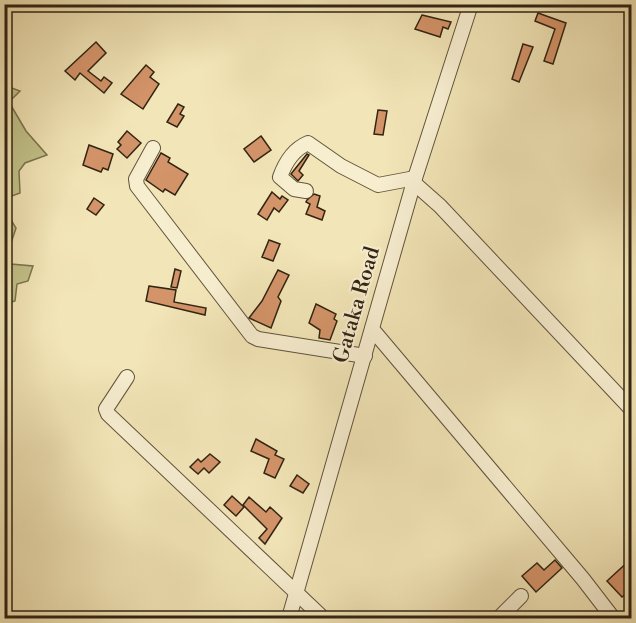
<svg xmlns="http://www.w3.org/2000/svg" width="636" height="623" viewBox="0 0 636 623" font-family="'Libre Bodoni',serif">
<rect width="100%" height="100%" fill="#f2e5b7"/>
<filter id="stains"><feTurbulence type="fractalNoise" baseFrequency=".00333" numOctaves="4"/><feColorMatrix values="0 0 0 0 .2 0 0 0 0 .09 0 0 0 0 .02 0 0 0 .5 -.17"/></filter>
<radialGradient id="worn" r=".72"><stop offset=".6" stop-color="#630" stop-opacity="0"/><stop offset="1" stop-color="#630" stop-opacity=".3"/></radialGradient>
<!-- green -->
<path fill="#c2c289" stroke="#7a734e" stroke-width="1.5" d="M10 50 9 87 20 91 9 102 26 131 47 155 25 163 19 171 20 193 9 197 5 210 16 228 9 249 11 264 33 266 28 281 17 284 15 301 5 304 4 56Z"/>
<!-- building -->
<g fill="#d49469" stroke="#312413" stroke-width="1.5">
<path d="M538 13 566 23 553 64 544 61 555 29 535 21Z"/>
<path d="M422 15 451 22 448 29 443 27 440 37 415 29Z"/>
<path d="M96 42 106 53 88 71 101 81 104 77 112 83 104 93 80 73 75 80 65 71Z"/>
<path d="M523 44 533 47 519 82 512 79Z"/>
<path d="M146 65 154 72 150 77 159 84 143 109 121 94Z"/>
<path d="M178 104 184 107 180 114 184 116 177 127 167 122Z"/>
<path d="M378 110 387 111 383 135 374 134Z"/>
<path d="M127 131 141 143 127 158 117 149 121 145 118 142Z"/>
<path d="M261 136 271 150 254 162 244 149Z"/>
<path d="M89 145 113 154 108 170 103 168 101 172 83 165Z"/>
<path d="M161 153 170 158 168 162 188 174 175 195 165 189 163 192 146 180Z"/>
<path d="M307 154 309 155 299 171 303 175 298 181 291 174Z"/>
<path d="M272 192 280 199 282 196 288 200 279 212 274 208 267 220 258 214Z"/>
<path d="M314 194 320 196 317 207 325 211 322 220 306 214 310 204 306 202 307 200Z"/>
<path d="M94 198 104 205 96 215 87 209Z"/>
<path d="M269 240 280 244 273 261 262 257Z"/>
<path d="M175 269 181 271 177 288 171 287Z"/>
<path d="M278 270 289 275 278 297 281 301 271 328 249 318 262 301Z"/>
<path d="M149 286 176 290 174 302 206 308 205 315 146 301Z"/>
<path d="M316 304 336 314 334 319 337 321 330 340 319 338 320 330 309 323Z"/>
<path d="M256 439 277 451 275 455 284 459 275 478 264 473 269 459 251 451Z"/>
<path d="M210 454 220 462 209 473 204 468 198 474 190 467 198 459 201 462Z"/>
<path d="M297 475 309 484 303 493 290 486Z"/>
<path d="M232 496 244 507 236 516 224 505Z"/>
<path d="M249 497 266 512 270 507 282 518 265 544 259 538 267 529 243 505Z"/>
<path d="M632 558V589L622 597 607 581Z"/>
<path d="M555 560 562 568 536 592 522 576 537 563 544 570Z"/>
</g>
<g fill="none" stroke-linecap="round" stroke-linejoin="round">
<defs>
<g id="minor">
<path d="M153 148 136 179 137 186 252 336 258 339 365 356"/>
<path d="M414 183 440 206 632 410"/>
<path d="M306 191 294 189 280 177C285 163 294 149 308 143L341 166 378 185 415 178"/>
<path d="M372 329 583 579 613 618"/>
<path d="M127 377 106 409 108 414 323 618"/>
<path d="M289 618 415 178 471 4"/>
<path d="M499 618 521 596"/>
</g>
</defs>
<!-- minor casing -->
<use href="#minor" stroke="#61543c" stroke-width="16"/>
<!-- minor -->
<use href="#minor" stroke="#f7eed0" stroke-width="14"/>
</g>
<g text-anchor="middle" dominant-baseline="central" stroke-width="4.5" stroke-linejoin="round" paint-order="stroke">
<!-- street labels -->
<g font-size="21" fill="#312413" stroke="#f7eed0">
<text transform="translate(357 305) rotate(-74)">Gataka Road</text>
</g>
</g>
<!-- margin -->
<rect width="636" height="623" fill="none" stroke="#f2e5b7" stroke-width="24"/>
<rect x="6" y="6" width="624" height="611" fill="none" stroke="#312413" stroke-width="3"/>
<rect x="12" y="12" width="612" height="599" fill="none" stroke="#312413" stroke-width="1.5"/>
<rect width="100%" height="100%" filter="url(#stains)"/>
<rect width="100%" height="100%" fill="url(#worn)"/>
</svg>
